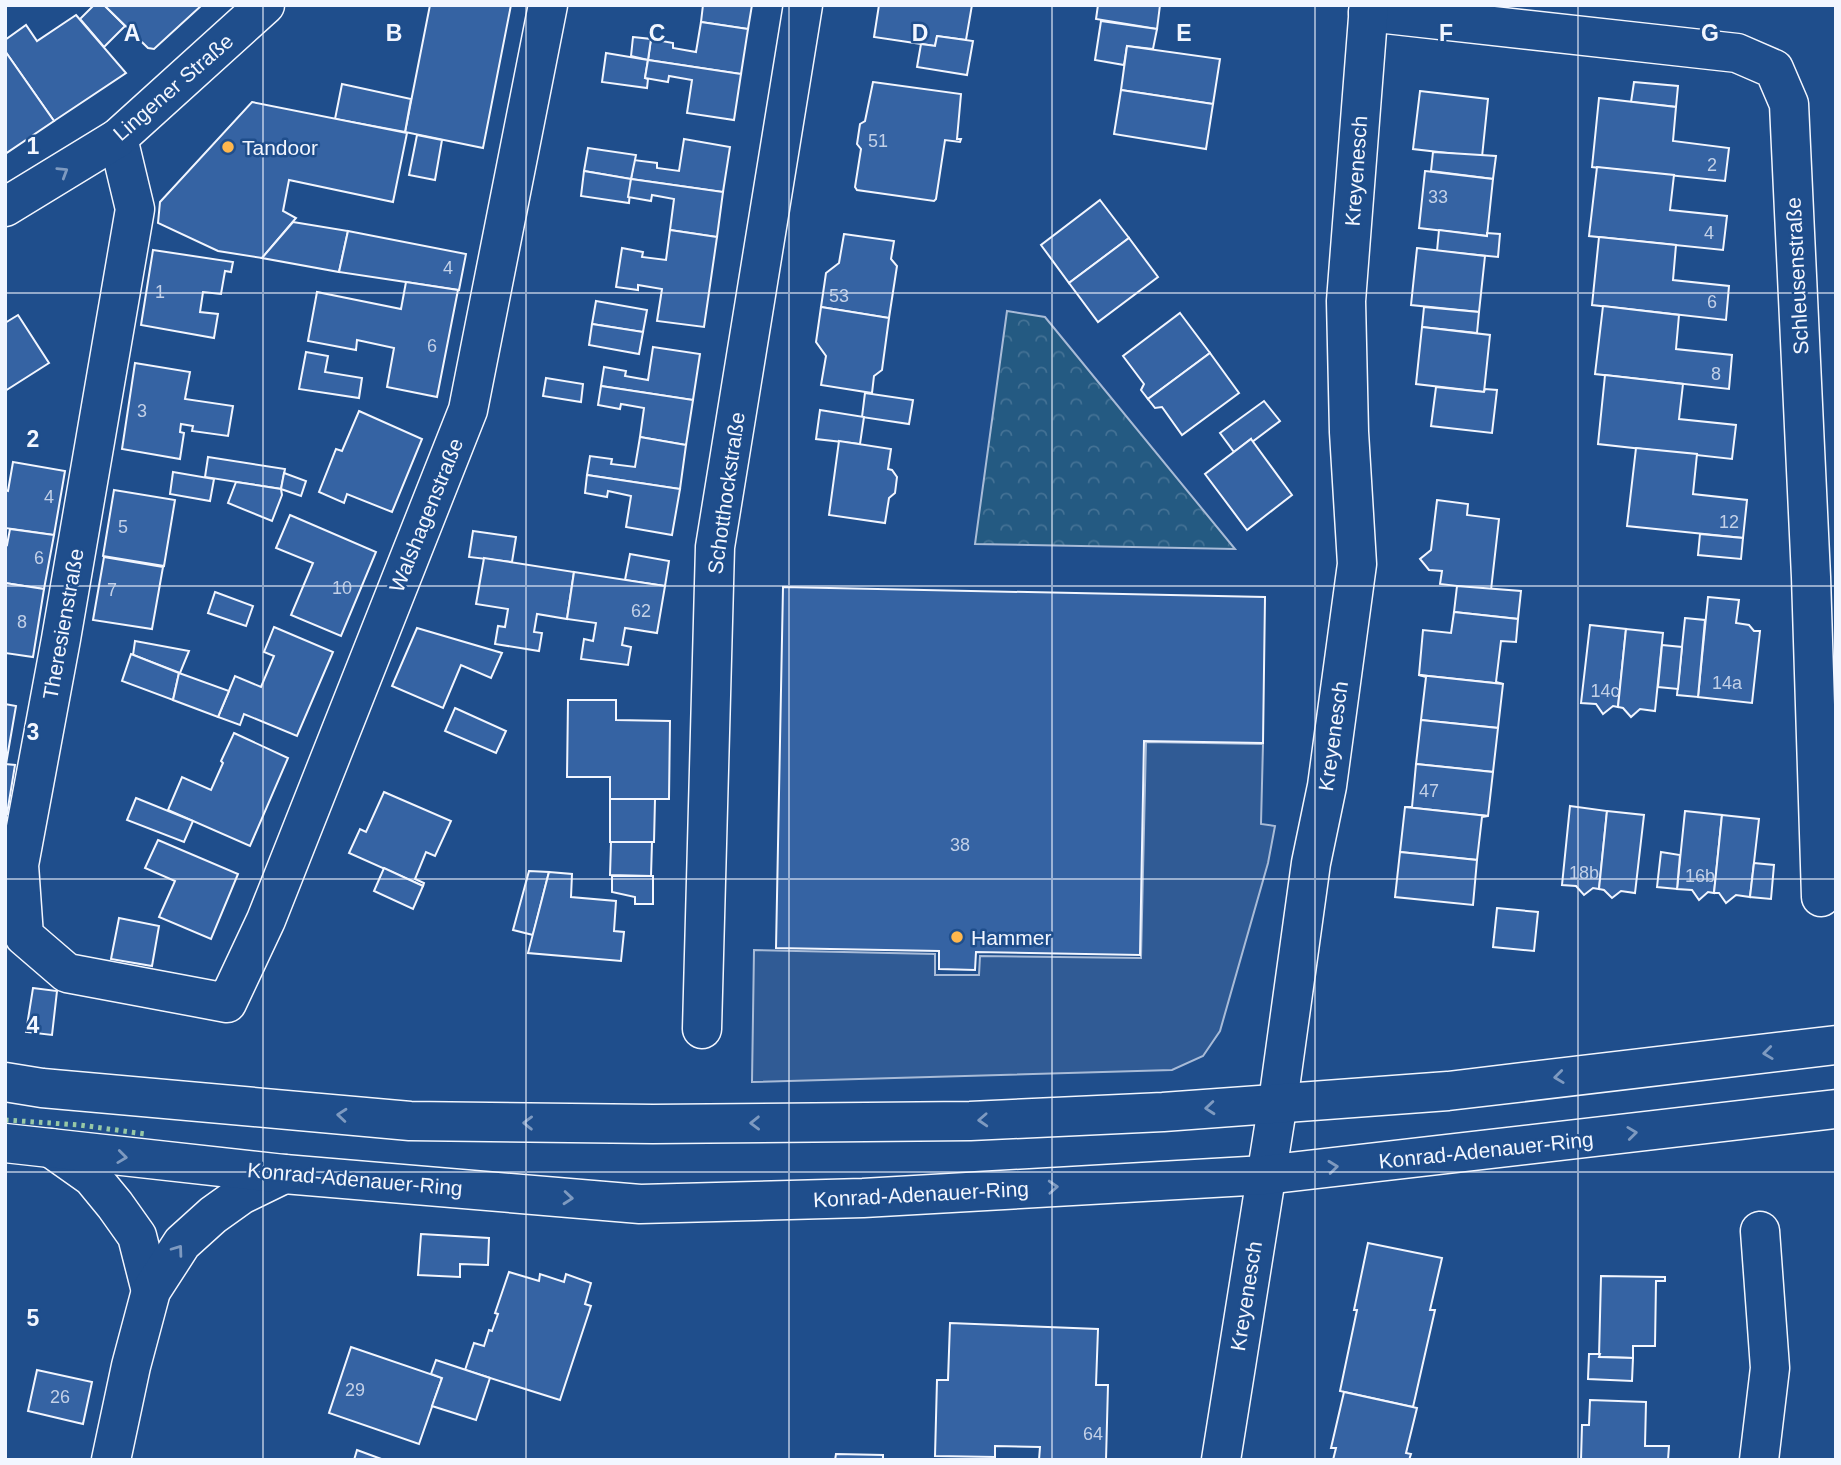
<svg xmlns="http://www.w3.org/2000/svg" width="1841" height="1465" viewBox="0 0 1841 1465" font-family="Helvetica,sans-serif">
<defs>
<pattern id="park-crowns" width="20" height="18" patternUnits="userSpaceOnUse" patternTransform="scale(1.75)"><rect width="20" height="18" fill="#245a82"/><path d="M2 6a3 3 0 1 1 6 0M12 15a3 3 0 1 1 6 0" fill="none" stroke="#447295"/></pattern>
</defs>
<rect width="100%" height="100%" fill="#1f4e8c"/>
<!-- park -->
<path fill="url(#park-crowns)" stroke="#a8bbd7" stroke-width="2" d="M1007 311 1045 317 1235 549 975 544Z"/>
<!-- parking -->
<path fill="#305b95" stroke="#a8bbd7" stroke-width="2" d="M1146 742 1263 744 1261 824 1275 826 1268 863 1220 1031 1203 1056 1172 1070 752 1082 754 950 935 954V975H979L980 956 1141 958Z"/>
<!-- building -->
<g fill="#3563a3" stroke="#f2f6ff" stroke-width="2">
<path d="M94 5H104L125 26 104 47 80 19Z"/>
<path d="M104 5H202L154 49 148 48Z"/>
<path d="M430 5H511L483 148 405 132Z"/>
<path d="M703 5H752L748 29 701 22Z"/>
<path d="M879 5H972L966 40 937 36 935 46 874 37Z"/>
<path d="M1098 5H1160L1157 29 1096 19Z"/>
<path d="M76 15 126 73 54 121 5 51V40L26 25 37 41Z"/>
<path d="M1101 21 1157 29 1153 49 1127 46 1124 65 1095 60Z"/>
<path d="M701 22 748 29 741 74 648 60 651 39 673 43V48L696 52Z"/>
<path d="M937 36 973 41 967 75 917 67 921 44 935 46Z"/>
<path d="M633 37 651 39 648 60 631 56Z"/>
<path d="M1127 46 1220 59 1213 104 1121 90Z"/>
<path d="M5 51 54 121 5 154Z"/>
<path d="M606 53 648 60 645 78 648 79 647 88 602 82Z"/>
<path d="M648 60 741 74 734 120 687 113 692 80 669 76 668 82 645 78Z"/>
<path d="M873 82 961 94 957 139H961L960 142 945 140 936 199 934 201 857 190 855 187 861 149 857 144 860 124 865 121Z"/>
<path d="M1634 82 1678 86 1676 107 1631 102Z"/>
<path d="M342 84 411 99 405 132 335 119Z"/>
<path d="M1121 90 1213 104 1206 149 1114 134Z"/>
<path d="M1420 91 1488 99 1482 157 1413 149Z"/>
<path d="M1599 98 1676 107 1673 141 1729 148 1725 181 1592 167Z"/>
<path d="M252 102 407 133 393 202 289 180 283 211 296 218 262 258 218 251 158 223 160 202Z"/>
<path d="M417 135 442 140 435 180 409 175Z"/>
<path d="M684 139 730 147 723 192 631 179 634 160 657 163V168L679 171Z"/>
<path d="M588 148 636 155 631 179 584 171Z"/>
<path d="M1433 152 1496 156 1493 179 1431 171Z"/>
<path d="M1597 167 1674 175 1670 210 1727 216 1723 250 1589 236Z"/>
<path d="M584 171 631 179 629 203 581 196Z"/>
<path d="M1425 171 1493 179 1487 236 1419 228Z"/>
<path d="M631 179 723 192 717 237 670 230 674 199 652 195 651 201 628 197Z"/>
<path d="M1100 200 1129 238 1069 283 1041 245Z"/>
<path d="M293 222 348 231 339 272 262 258Z"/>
<path d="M670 230 717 237 704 327 657 321 662 289 638 285V290L616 287 622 248 643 252 642 257 666 260Z"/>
<path d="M1439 230 1487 236V233L1500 234 1498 257 1437 251Z"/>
<path d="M348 231 466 254 459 290 339 272Z"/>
<path d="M844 234 894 241 891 259 897 266 889 318 821 307 826 273 839 263Z"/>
<path d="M1599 237 1676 245 1673 280 1729 286 1726 320 1592 305Z"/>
<path d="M1129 238 1158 277 1098 322 1069 283Z"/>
<path d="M1417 248 1485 256 1479 312 1411 305Z"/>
<path d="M153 250 233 262 231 272 225 271 221 294 203 292 200 312 218 314 214 338 141 325Z"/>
<path d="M406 282 458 290 437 397 387 387 394 348 357 340 356 350 308 341 317 292 401 309Z"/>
<path d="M596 301 647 310 643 332 592 324Z"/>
<path d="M1603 306 1679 315 1676 349 1732 355 1729 389 1595 374Z"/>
<path d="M821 307 889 318 882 370 874 376 872 393 821 385 826 356 816 342Z"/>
<path d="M1424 307 1479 312 1477 333 1422 327Z"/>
<path d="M1180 313 1210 353 1148 399 1141 390 1144 384 1123 356Z"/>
<path d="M18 315 49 363 5 391V323Z"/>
<path d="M592 324 643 332 639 354 589 345Z"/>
<path d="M1422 327 1490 335 1484 392 1416 384Z"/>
<path d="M653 347 700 354 693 400 601 386 604 367 626 371 625 376 648 380Z"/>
<path d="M306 352 328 356 325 372 362 378 359 398 299 389Z"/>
<path d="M1210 353 1239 393 1182 435 1162 407 1155 408 1148 399Z"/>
<path d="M135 363 190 372 185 399 233 406 228 436 192 431 193 426 181 424 180 432 184 433 180 459 122 449Z"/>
<path d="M1605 375 1683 384 1679 419 1736 425 1732 459 1598 444Z"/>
<path d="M546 378 583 384 581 402 543 396Z"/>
<path d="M601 386 693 400 686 445 640 437 644 408 621 404 620 409 598 405Z"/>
<path d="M1436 387 1484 392 1485 389 1497 390 1492 433 1431 426Z"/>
<path d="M865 393 913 400 909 424 862 417Z"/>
<path d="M1264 401 1280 421 1252 442 1251 439 1234 452 1220 433Z"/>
<path d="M820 410 864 417 860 444 816 439Z"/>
<path d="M359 411 422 439 392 512 347 494 344 503 319 492 336 449 342 451Z"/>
<path d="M640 437 686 445 680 489 587 475 590 456 612 459 611 464 635 467Z"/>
<path d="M1251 439 1292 495 1247 530 1205 474Z"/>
<path d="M839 441 891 449 888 469 892 470 897 477 895 493 889 498 885 523 829 515Z"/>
<path d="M1636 448 1697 454 1693 494 1747 500 1743 538 1627 526Z"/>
<path d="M208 457 285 469 281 489 205 477Z"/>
<path d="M13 462 65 471 54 535 5 528V490L8 491Z"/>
<path d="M173 472 214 479 210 501 170 494Z"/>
<path d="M284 473 306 481 301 496 281 489Z"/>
<path d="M587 475 680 489 672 535 626 527 631 496 608 491 607 497 585 493Z"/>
<path d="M236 482 281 489 282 495 272 521 228 503Z"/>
<path d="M114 490 175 500 164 566 103 556Z"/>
<path d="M1437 500 1468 504 1467 515 1499 519 1491 590 1440 584 1442 571 1429 570 1420 559 1431 550Z"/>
<path d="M290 515 376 552 341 636 291 615 313 563 276 548Z"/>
<path d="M10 529 54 535 44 589 5 583V544L7 545Z"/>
<path d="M473 531 516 537 512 562 469 557Z"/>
<path d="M1700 534 1743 538 1741 559 1698 555Z"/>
<path d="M630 554 669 561 665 586 625 580Z"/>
<path d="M104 557 163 567 152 629 93 620Z"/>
<path d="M484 558 574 572 567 619 537 614 534 632 542 633 539 651 495 644 498 626 505 627 508 609 476 604Z"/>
<path d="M574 572 665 586 657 633 625 628 622 645 631 647 628 665 581 659 584 639 593 641 596 623 567 619Z"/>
<path d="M5 583 44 589 33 657 5 653Z"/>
<path d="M1457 586 1521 591 1518 619 1454 612Z"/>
<path d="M783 587 1265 597 1263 743 1144 741 1140 955 976 952 975 970 939 969V951L776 948Z"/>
<path d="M215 592 253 606 246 626 208 613Z"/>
<path d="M1708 597 1739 600 1736 623 1749 625 1754 631H1760L1752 703 1698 697Z"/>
<path d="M1454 612 1518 619 1516 642 1501 641 1496 682 1503 684 1419 675 1423 630 1451 633Z"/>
<path d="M1685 618 1705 620 1698 697 1677 695Z"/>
<path d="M1590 625 1626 629 1618 707 1613 706 1603 714 1596 704 1581 703Z"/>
<path d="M274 627 333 652 297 736 244 714 240 725 218 717 235 676 261 687 274 656 264 652Z"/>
<path d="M417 628 502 653 491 678 461 665 443 708 392 686Z"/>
<path d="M1626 629 1663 633 1655 711 1640 709 1631 717 1623 708 1618 707Z"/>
<path d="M135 641 189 651 180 673 133 655Z"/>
<path d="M1662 645 1682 647 1678 689 1658 687Z"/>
<path d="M131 654 179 673 173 700 122 681Z"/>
<path d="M179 673 229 691 218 717 173 700Z"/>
<path d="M1419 675 1503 684 1498 728 1421 720 1426 677Z"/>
<path d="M568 700H616V720L670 721 669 799H610V777H567Z"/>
<path d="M5 704 16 706 6 764H5Z"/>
<path d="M455 708 506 731 496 753 445 731Z"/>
<path d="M1421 720 1498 728 1493 772 1416 764Z"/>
<path d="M234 733 288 758 250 846 168 810 182 777 211 790 223 763 221 761Z"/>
<path d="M5 764 15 765 7 814H5Z"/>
<path d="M1416 764 1493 772 1488 816 1405 807H1412Z"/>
<path d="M384 792 451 821 435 856 426 852 415 879 424 883 423 886 349 853 360 829 366 832Z"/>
<path d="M136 798 193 821 184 842 127 820Z"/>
<path d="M610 799H655L654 842H610Z"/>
<path d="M1570 806 1607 811 1599 889 1593 888 1584 895 1576 886 1562 885Z"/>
<path d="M1405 807 1488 816 1482 817 1477 860 1400 852Z"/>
<path d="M1607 811 1644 815 1635 893 1621 891 1612 898 1604 890 1599 889Z"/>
<path d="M1685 811 1722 815 1714 893 1708 892 1699 900 1692 890 1677 889Z"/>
<path d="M1722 815 1759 819 1750 897 1736 895 1726 903 1719 893H1714Z"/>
<path d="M158 840 238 874 211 939 159 917 175 881 145 868Z"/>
<path d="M611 842H652L651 876 610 875Z"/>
<path d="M1400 852 1477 860 1473 905 1395 897Z"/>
<path d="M1661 852 1680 855 1677 889 1657 887Z"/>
<path d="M1754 863 1774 865 1771 899 1750 897Z"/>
<path d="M384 868 423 886 413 909 374 891Z"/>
<path d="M529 871 549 872 533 935 513 930Z"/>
<path d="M549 872 572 874 571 897 616 901 614 931 624 932 621 961 528 953Z"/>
<path d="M612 876H653V904H635V897L612 892Z"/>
<path d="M1497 908 1538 912 1534 951 1493 947Z"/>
<path d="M119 918 159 926 152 966 111 959Z"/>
<path d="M33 988 57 991 52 1035 26 1032Z"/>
<path d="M421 1234 489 1238 488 1265 460 1264V1277L418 1275Z"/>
<path d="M1368 1243 1442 1258 1430 1310H1435L1413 1407 1340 1391 1357 1310H1354Z"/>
<path d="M509 1272 539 1281 540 1274 564 1282 566 1274 591 1283 585 1304 591 1306 560 1400 465 1370 474 1343 484 1346 489 1330 492 1331 498 1314 495 1313Z"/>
<path d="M1601 1276 1665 1277V1281H1656L1655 1346H1633V1358L1599 1357Z"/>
<path d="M950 1323 1098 1329 1096 1385H1108L1106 1460H1039L1040 1447 995 1446V1457L935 1456 937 1380H948Z"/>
<path d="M351 1347 442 1378 419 1444 329 1413Z"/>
<path d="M1589 1354H1600L1599 1357 1633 1358 1632 1381 1588 1379Z"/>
<path d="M436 1360 490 1378 476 1420 432 1406 442 1378 431 1374Z"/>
<path d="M37 1370 92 1382 83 1424 28 1411Z"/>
<path d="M1344 1392 1417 1408 1406 1453 1411 1454 1409 1460H1333L1336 1448H1331Z"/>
<path d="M1590 1400 1646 1402 1645 1446H1669L1668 1460H1581L1582 1425H1589Z"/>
<path d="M357 1450 384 1460H354Z"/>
<path d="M836 1454 883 1455V1460H835Z"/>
</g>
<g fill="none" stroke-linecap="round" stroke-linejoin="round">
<defs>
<g id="minor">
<path d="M1368 12 1737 53 1774 69 1789 104 1811 577 1821 897"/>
<path d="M118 138 135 209 61 639 19 865 24 936 67 973 227 1003 266 920 468 410 548 5"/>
<path d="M5 207 118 138 265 5"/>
<path d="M702 1029 715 547 803 5"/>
<path d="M51 1148 92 1177 115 1205 137 1236 151 1291"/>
<path d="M111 1460 131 1366 151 1291 182 1243 213 1215 241 1195 284 1174"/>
<path d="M1221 1460 1278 1102 1311 863 1327 786 1357 564 1349 432 1346 301 1369 5"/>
<path d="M1759 1460 1770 1368 1760 1231"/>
</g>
<g id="secondary">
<path d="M5 1082 42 1088 410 1121 653 1124 970 1121 1163 1112 1448 1091 1836 1045"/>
<path d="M5 1143 284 1174 640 1204 863 1198 1265 1175 1836 1109"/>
</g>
</defs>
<!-- minor casing -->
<use href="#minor" stroke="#f2f6ff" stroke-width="41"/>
<!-- secondary casing -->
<use href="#secondary" stroke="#f2f6ff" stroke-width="41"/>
<!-- minor -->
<use href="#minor" stroke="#1f4e8c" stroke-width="38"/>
<!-- secondary -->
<use href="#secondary" stroke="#1f4e8c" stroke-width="38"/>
<!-- hedge -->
<path stroke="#97c8a6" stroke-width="5" stroke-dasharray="3.5 5" stroke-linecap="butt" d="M5 1120 80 1125 145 1134"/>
</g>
<!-- one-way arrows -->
<defs><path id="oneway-chevron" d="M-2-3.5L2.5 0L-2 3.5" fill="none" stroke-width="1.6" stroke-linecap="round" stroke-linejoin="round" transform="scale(1.75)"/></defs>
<g stroke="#7e9ac0">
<use href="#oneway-chevron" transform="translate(63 172) rotate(-32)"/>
<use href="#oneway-chevron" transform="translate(1768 1053) rotate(173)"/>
<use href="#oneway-chevron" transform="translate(1559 1077) rotate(173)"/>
<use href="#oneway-chevron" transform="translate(1210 1108) rotate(175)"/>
<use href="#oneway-chevron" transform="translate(342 1115) rotate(-175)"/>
<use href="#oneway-chevron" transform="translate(983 1120) rotate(177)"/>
<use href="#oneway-chevron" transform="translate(528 1123) rotate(-179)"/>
<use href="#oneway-chevron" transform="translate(755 1123) rotate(179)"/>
<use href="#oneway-chevron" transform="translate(1632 1133) rotate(-7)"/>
<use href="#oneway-chevron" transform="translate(122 1157) rotate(7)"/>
<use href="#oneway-chevron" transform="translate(1333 1167) rotate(-6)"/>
<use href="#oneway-chevron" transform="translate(1053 1187) rotate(-3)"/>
<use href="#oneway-chevron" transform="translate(568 1198) rotate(5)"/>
<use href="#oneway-chevron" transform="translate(178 1250) rotate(-54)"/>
</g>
<!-- grid -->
<path fill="none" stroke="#f2f6ff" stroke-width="2" stroke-opacity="0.55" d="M263 5V1460M526 5V1460M789 5V1460M1052 5V1460M1315 5V1460M1578 5V1460M5 293H1836M5 586H1836M5 879H1836M5 1172H1836"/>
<!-- markers -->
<g fill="#ffb74d" stroke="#1f4e8c" stroke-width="2.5">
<circle cx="228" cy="147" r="7"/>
<circle cx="957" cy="937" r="7"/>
</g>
<g text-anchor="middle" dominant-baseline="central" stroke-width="5" stroke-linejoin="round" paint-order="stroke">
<!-- number labels -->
<g font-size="18" fill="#c3d1e8">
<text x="878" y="141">51</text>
<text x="1712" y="165">2</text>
<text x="1438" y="197">33</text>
<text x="1709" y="233">4</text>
<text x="448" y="268">4</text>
<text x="160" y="292">1</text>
<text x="839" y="296">53</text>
<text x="1712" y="302">6</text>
<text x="432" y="346">6</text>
<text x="1716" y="374">8</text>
<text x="142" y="411">3</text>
<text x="49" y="497">4</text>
<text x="1729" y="522">12</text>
<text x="123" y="527">5</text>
<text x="39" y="558">6</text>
<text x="342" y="588">10</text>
<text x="112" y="590">7</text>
<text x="641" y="611">62</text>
<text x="22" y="622">8</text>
<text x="1727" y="683">14a</text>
<text x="1605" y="691">14c</text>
<text x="1429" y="791">47</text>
<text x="960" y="845">38</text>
<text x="1584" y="873">18b</text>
<text x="1700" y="876">16b</text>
<text x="355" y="1390">29</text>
<text x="60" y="1397">26</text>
<text x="1093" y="1434">64</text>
</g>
<!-- street labels -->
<g font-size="21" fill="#f2f6ff" stroke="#1f4e8c">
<text transform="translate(173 87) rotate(-41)">Lingener Straße</text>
<text transform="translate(1356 171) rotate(-86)">Kreyenesch</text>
<text transform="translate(1797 276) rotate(-93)">Schleusenstraße</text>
<text transform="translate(726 493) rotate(-82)">Schotthockstraße</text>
<text transform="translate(426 515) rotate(-68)">Walshagenstraße</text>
<text transform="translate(63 624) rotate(-80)">Theresienstraße</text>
<text transform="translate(1333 736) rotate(-82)">Kreyenesch</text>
<text transform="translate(1486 1150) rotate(-6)">Konrad-Adenauer-Ring</text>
<text transform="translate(355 1179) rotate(5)">Konrad-Adenauer-Ring</text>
<text transform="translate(921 1194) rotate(-3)">Konrad-Adenauer-Ring</text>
<text transform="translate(1246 1296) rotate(-81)">Kreyenesch</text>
</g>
<!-- poi labels -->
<g font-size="21" fill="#f2f6ff" stroke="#1f4e8c" text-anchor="start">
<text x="242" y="147">Tandoor</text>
<text x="971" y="937">Hammer</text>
</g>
</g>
<g font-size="23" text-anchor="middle" font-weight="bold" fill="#f2f6ff" stroke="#1f4e8c" stroke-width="5" stroke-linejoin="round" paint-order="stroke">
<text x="132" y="41">A</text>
<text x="394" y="41">B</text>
<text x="657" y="41">C</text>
<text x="920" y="41">D</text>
<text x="1184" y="41">E</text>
<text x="1446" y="41">F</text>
<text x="1710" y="41">G</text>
<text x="33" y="154">1</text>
<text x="33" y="447">2</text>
<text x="33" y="740">3</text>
<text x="33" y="1033">4</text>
<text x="33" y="1326">5</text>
</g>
<!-- border -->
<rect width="1841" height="1465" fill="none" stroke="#f2f6ff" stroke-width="14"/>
</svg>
